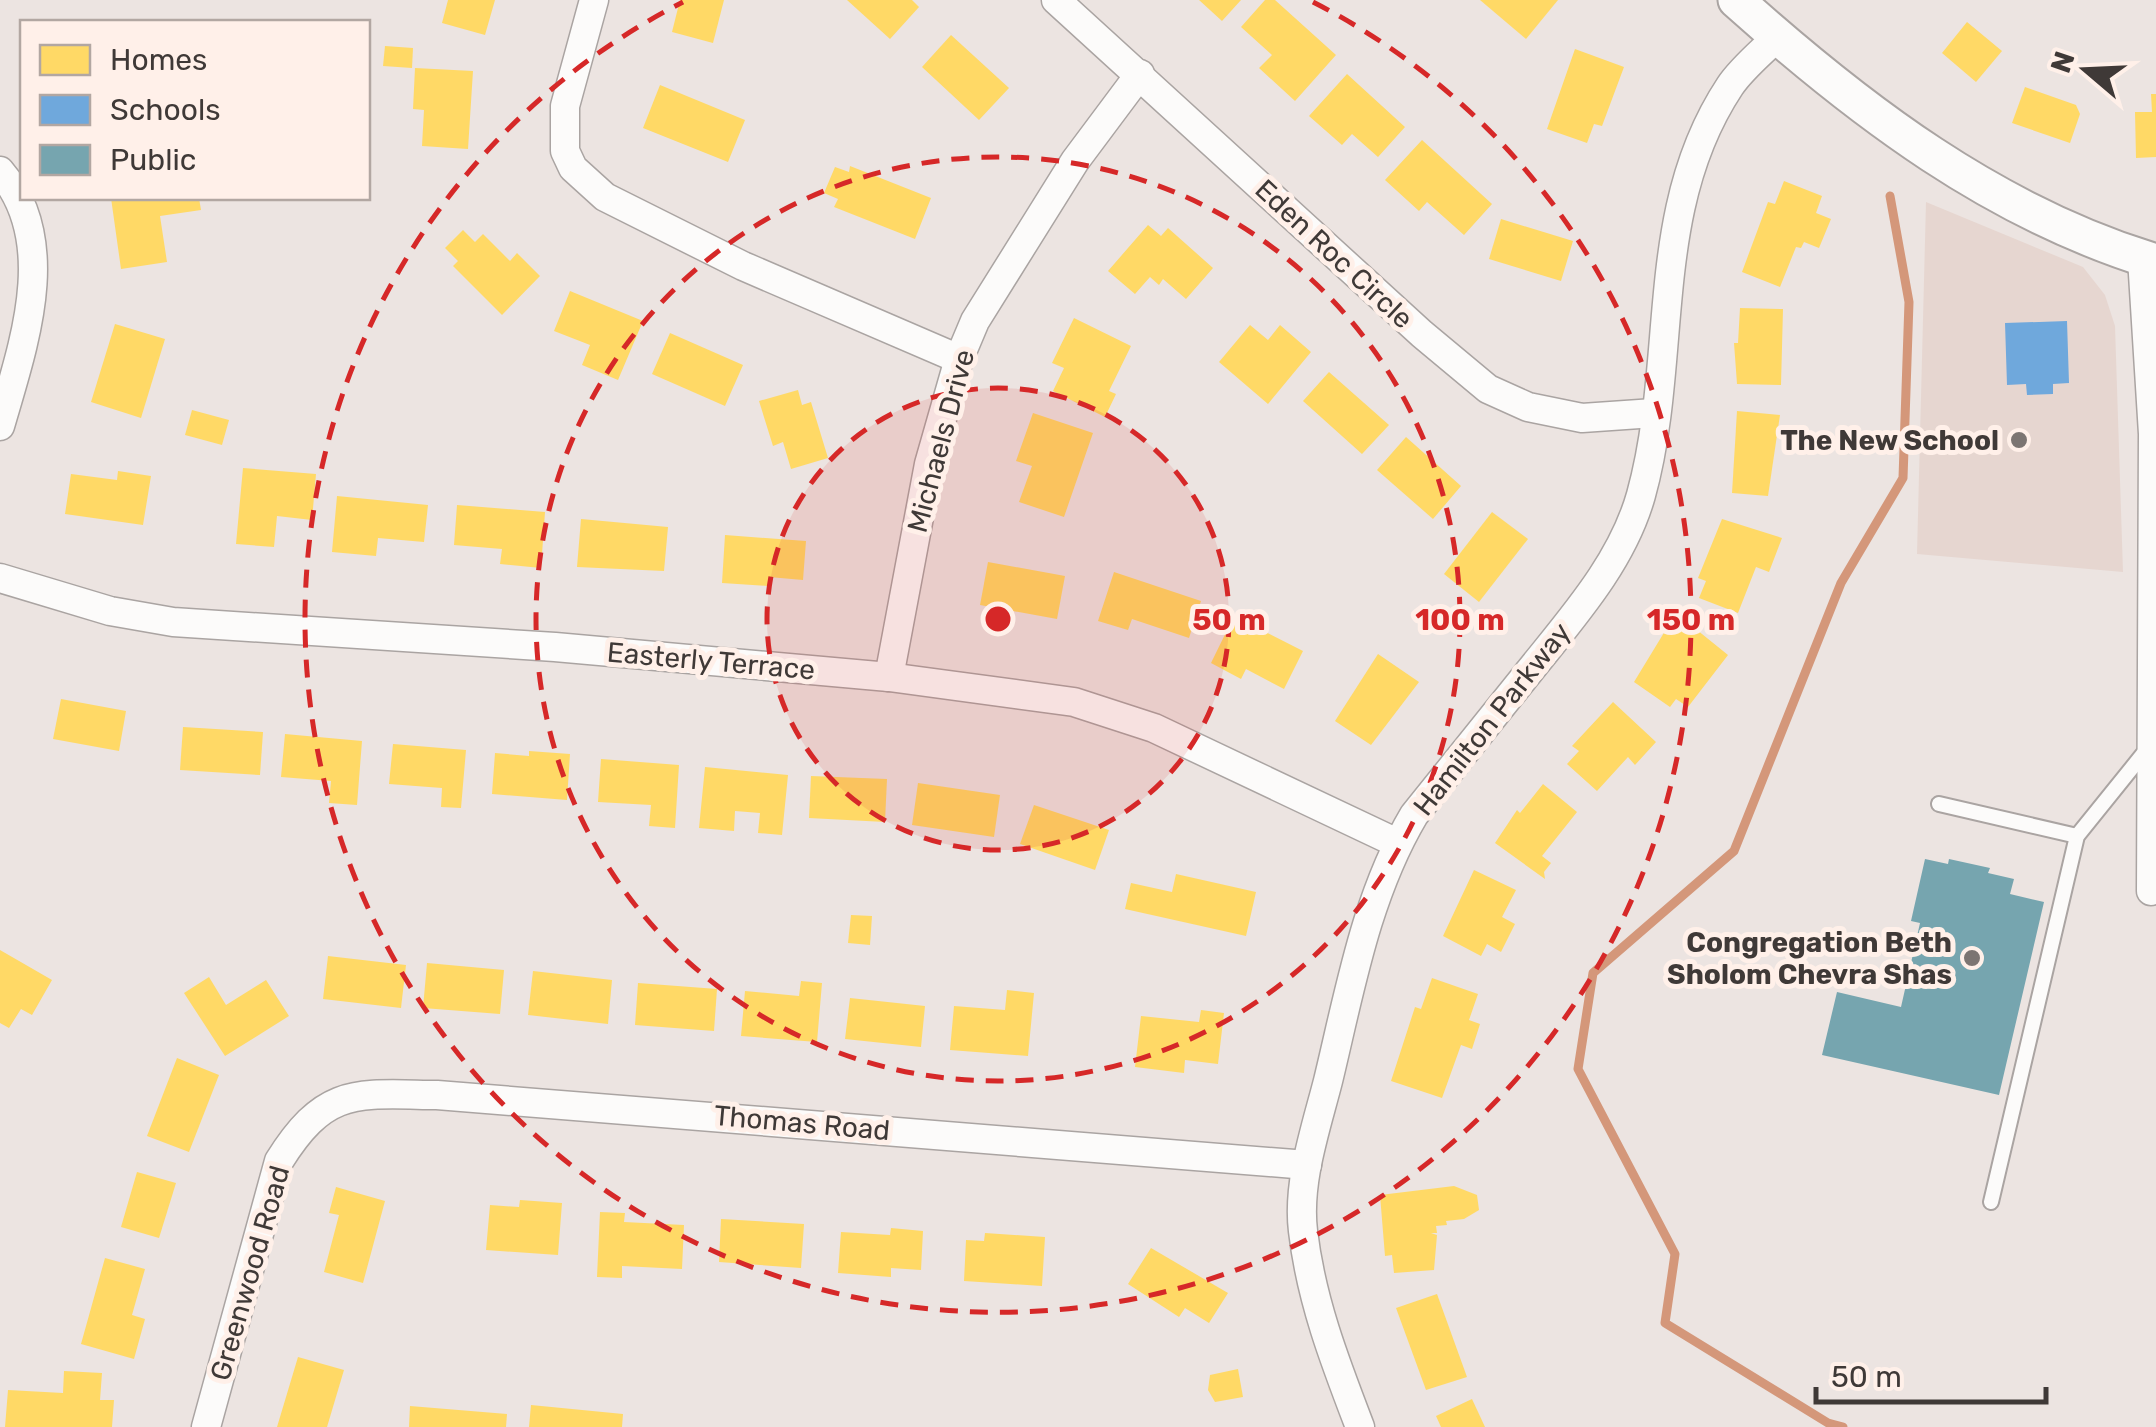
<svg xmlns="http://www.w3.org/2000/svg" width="2156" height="1427" viewBox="0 0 2156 1427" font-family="Rubik,sans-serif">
<rect width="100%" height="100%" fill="#ece4e1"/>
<!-- built -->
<path fill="#e6d6d0" d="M1926 202 2083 267 2105 295 2115 326 2123 572 1917 554Z"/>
<!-- homes -->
<g fill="#ffd966">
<path d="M448 0H495L485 35 442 23Z"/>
<path d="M680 0H724L713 43 672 32Z"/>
<path d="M847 0H912L919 7 890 39Z"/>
<path d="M1199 0H1241L1222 21Z"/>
<path d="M1265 0H1275L1336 55 1295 101 1259 68 1272 55 1241 27Z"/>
<path d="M1480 0H1558L1526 39Z"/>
<path d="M1967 22 2002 51 1976 82 1942 53Z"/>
<path d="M951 35 1009 88 979 120 922 67Z"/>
<path d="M385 46 413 48 412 68 383 66Z"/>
<path d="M1575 49 1624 67 1602 126 1594 124 1587 143 1547 129Z"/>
<path d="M415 68 473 71 468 149 422 146 424 110 413 109Z"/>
<path d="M1347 74 1405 127 1378 157 1352 134 1342 145 1309 116Z"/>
<path d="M660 85 745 120 728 162 643 128Z"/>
<path d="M2025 87 2076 105 2080 114 2070 143 2012 123Z"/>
<path d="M2151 94H2156V157L2136 158 2135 112H2152Z"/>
<path d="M1422 140 1492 204 1464 235 1427 202 1419 211 1385 180Z"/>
<path d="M850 166 931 198 915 239 834 207 838 199 824 193 835 167 849 172Z"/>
<path d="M1784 181 1822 196 1816 213 1831 219 1819 248 1804 242 1801 248 1796 247 1780 287 1742 272 1768 202 1775 204Z"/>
<path d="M111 198H199L201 210 160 216 167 262 121 269Z"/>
<path d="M1501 219 1573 241 1561 281 1489 259Z"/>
<path d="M1148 225 1161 236 1168 228 1213 268 1186 299 1163 279 1159 285 1150 277 1135 294 1108 271Z"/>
<path d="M463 230 475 242 483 234 510 261 517 253 540 276 502 315 453 266 458 261 445 248Z"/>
<path d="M570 291 643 321 618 380 582 365 590 345 554 331Z"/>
<path d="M1740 308 1783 309 1781 385 1737 384 1734 343H1738Z"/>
<path d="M1074 318 1131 346 1109 391 1116 394 1105 417 1053 391 1064 368 1052 363Z"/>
<path d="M115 324 165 339 141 418 91 402Z"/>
<path d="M1250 325 1268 340 1280 325 1311 352 1268 404 1219 362Z"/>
<path d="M670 333 743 365 725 406 652 374Z"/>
<path d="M1329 372 1389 425 1362 454 1303 401Z"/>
<path d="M798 390 802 405 811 402 828 458 791 469 783 442 773 446 759 401Z"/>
<path d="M192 410 229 420 222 445 185 435Z"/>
<path d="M1737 411 1780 415 1768 496 1732 493Z"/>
<path d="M1033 413 1093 433 1064 517 1019 502 1032 466 1016 461Z"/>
<path d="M1406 437 1461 486 1433 519 1377 470Z"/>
<path d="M243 468 316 474 312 520 277 516 274 547 236 544Z"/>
<path d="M118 471 151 476 143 525 65 514 71 474 117 480Z"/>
<path d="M337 496 428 505 424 542 378 538 376 556 332 552Z"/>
<path d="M457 505 545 512 541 568 500 564 502 549 454 545Z"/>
<path d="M1492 512 1528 539 1479 602 1444 574Z"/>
<path d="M581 519 668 527 664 571 577 567Z"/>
<path d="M1722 519 1782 538 1769 572 1756 567 1738 613 1699 598 1706 581 1698 578Z"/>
<path d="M725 535 806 541 803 580 769 577 768 586 722 583Z"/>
<path d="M988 562 1065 576 1057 619 980 605Z"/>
<path d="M1114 572 1201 601 1189 638 1132 619 1128 630 1098 621Z"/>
<path d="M1676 613 1728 655 1688 707 1676 699 1670 707 1634 682Z"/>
<path d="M1234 616 1303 651 1284 689 1246 669 1241 679 1211 663Z"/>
<path d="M1378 654 1419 682 1371 745 1335 721Z"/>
<path d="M61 699 126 711 119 751 53 739Z"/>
<path d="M1613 702 1656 742 1635 765 1628 757 1597 791 1567 764 1579 751 1572 746Z"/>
<path d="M183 727 263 732 260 775 180 770Z"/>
<path d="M285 734 362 741 357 805 329 803 331 781 281 777Z"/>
<path d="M393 744 466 750 461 808 441 807 442 788 389 784Z"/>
<path d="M529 751 570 754 567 800 492 794 495 753 529 756Z"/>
<path d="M601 759 679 765 675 828 649 826 651 805 598 802Z"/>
<path d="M705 767 788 775 782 835 758 833 760 813 735 811 734 831 699 828Z"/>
<path d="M811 776 887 779 885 822 809 818Z"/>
<path d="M918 783 1000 795 994 837 912 825Z"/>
<path d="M1543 784 1577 812 1542 856 1551 863 1544 872 1545 879 1495 843 1517 810 1520 813Z"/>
<path d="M1034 805 1109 830 1095 870 1020 844Z"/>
<path d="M1474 870 1516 890 1502 917 1515 924 1501 952 1487 944 1481 956 1443 936Z"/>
<path d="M1176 874 1256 892 1246 936 1125 909 1131 883 1172 892Z"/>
<path d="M851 915 872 916 870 945 848 943Z"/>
<path d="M0 950 52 980 32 1015 21 1009 9 1028 0 1023Z"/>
<path d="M328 956 406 965 401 1008 323 999Z"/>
<path d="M427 963 504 970 500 1014 423 1008Z"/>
<path d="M533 971 612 980 608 1024 528 1015Z"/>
<path d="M209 977 226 1005 266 980 289 1016 225 1056 184 993Z"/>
<path d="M1432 978 1478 994 1469 1020 1480 1024 1472 1049 1461 1045 1442 1098 1391 1081 1415 1007 1421 1009Z"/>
<path d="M801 981 822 983 817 1042 741 1036 745 991 799 996Z"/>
<path d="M638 983 717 989 714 1031 635 1025Z"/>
<path d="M1007 990 1034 993 1028 1056 950 1050 954 1006 1005 1010Z"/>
<path d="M850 998 925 1006 921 1047 845 1039Z"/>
<path d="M1201 1010 1224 1013 1218 1064 1185 1060 1184 1073 1135 1067 1141 1016 1199 1022Z"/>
<path d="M177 1058 219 1075 189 1152 147 1136Z"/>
<path d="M137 1172 176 1183 159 1238 121 1227Z"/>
<path d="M1454 1186 1477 1195 1479 1210 1464 1219 1446 1221 1447 1225 1436 1226 1437 1233H1431L1437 1235 1434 1270 1394 1273 1392 1255 1385 1256 1380 1195Z"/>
<path d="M336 1187 385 1201 363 1283 324 1272 339 1215 329 1213Z"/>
<path d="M520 1200 562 1203 558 1255 486 1250 490 1205 519 1207Z"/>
<path d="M600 1212 625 1213 624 1222 684 1225 682 1269 622 1266V1278L597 1277Z"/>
<path d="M721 1219 804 1224 801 1268 719 1262Z"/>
<path d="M891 1228 923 1231 921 1270 891 1268V1277L838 1273 841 1232 890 1235Z"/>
<path d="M985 1233 1045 1237 1042 1286 964 1281 966 1240 984 1241Z"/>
<path d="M1151 1248 1228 1293 1209 1323 1185 1308 1179 1317 1128 1284Z"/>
<path d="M105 1258 145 1269 132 1315 145 1319 134 1359 81 1344Z"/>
<path d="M1437 1294 1467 1377 1426 1390 1396 1308Z"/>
<path d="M298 1357 344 1370 327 1427H277Z"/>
<path d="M1238 1369 1243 1397 1215 1402 1208 1390 1210 1375Z"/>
<path d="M64 1371 102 1373 100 1400H114L112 1427H5L8 1390 63 1393Z"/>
<path d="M1472 1399 1485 1427H1441L1436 1416Z"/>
<path d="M531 1405 623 1414 622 1427H529Z"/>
<path d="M410 1406 507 1414 506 1427H409Z"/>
</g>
<!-- schools -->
<path fill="#6fa8dc" d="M2067 321 2069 383 2053 384V394L2027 395 2026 384 2007 385 2005 323Z"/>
<!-- public -->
<path fill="#76a5af" d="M1925 859 1948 864 1949 859 1990 868 1988 873 2014 879 2010 894 2044 902 1999 1095 1822 1055 1837 992 1901 1007 1920 923 1911 921Z"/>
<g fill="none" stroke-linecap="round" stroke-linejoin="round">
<!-- stream -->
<path stroke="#d4977a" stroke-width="9" d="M1843 1427 1828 1423 1665 1323 1675 1254 1578 1069 1593 973 1734 851 1841 583 1903 478 1909 302 1890 196"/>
<defs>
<g id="service">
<path d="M1939 804 2077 836"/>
<path d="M1991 1202 2077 836 2148 748"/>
</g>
<g id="minor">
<path d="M594 0 565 106V151L573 168 605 197 743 266 959 359"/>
<path d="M1056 0 1422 334 1488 389 1528 407 1582 418 1654 413"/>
<path d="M0 171C61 242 23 346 0 426"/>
<path d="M2142 258 2153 434 2151 891"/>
<path d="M0 578 110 611 173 622 555 647 889 677 1074 702 1154 728 1397 843"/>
<path d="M889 677 929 464 959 359 975 321 1075 161 1140 74"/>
<path d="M206 1427 279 1161C326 1086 356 1094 437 1095L1307 1165"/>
<path d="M1360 1427C1335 1362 1311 1300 1303 1231 1297 1182 1316 1128 1328 1081 1350 990 1366 896 1414 815 1452 767 1490 720 1528 673 1571 619 1622 563 1641 495 1679 358 1647 211 1730 86 1742 68 1762 52 1777 37"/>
</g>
<path id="tertiary" d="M1736 0C1860 111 1994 213 2156 262"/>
</defs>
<!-- service casing -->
<use href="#service" stroke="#aaa4a2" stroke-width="18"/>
<!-- minor casing -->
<use href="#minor" stroke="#aaa4a2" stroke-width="31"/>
<!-- tertiary casing -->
<use href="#tertiary" stroke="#aaa4a2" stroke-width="39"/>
<!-- service -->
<use href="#service" stroke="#fcfbfa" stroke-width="14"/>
<!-- minor -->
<use href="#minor" stroke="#fcfbfa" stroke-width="28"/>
<!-- tertiary -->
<use href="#tertiary" stroke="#fcfbfa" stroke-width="35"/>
</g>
<!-- distance rings -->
<circle cx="998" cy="619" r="231" fill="#d62828" fill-opacity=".12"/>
<g fill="none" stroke="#d62828" stroke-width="5" stroke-dasharray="18 12">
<circle cx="998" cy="619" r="231"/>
<circle cx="998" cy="619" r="462"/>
<path d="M1313 2A693 693 0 1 1 683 2"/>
</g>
<!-- markers -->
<g fill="#7c7572" stroke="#fff0e9" stroke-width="4">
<circle cx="2019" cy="440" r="10"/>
<circle cx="1972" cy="958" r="10"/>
</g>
<g text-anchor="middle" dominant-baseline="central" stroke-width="10" stroke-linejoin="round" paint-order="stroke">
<!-- street labels -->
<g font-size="28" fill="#3f3937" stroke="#fff0e9">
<text transform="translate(1334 254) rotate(43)">Eden Roc Circle</text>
<text transform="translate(941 441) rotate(-75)">Michaels Drive</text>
<text transform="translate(711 661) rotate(5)">Easterly Terrace</text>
<text transform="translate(1492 719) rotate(-52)">Hamilton Parkway</text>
<text transform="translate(802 1123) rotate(5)">Thomas Road</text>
<text transform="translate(250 1273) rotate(-74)">Greenwood Road</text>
</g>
<!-- poi labels -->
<g font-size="28" font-weight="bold" fill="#3f3937" stroke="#fff0e9" text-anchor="end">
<text x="1999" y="440">The New School</text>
<text x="1952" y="942">Congregation Beth<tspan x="1952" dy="32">Sholom Chevra Shas</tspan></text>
</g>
</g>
<circle cx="998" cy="619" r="15" fill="#d62828" stroke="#fff0e9" stroke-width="5"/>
<g font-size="30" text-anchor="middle" font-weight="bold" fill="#d62828" stroke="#fff0e9" stroke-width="10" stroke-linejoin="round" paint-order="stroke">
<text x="1229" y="630">50 m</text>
<text x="1460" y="630">100 m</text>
<text x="1691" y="630">150 m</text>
</g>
<!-- legend -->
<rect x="20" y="20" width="350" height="180" fill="#fff0e9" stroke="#b2a7a2" stroke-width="2.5"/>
<rect x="40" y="45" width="50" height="30" fill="#ffd966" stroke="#b2a7a2" stroke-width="2.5"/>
<text x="110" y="70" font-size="30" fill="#3f3937">Homes</text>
<rect x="40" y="95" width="50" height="30" fill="#6fa8dc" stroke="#b2a7a2" stroke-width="2.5"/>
<text x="110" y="120" font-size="30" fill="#3f3937">Schools</text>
<rect x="40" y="145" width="50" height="30" fill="#76a5af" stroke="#b2a7a2" stroke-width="2.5"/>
<text x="110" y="170" font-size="30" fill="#3f3937">Public</text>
<!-- north arrow -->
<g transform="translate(2086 70) rotate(289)" stroke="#fff0e9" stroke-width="8" paint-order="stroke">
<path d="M0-8L18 38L0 25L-18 38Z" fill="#3f3937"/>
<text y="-15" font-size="28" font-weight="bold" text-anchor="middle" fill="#3f3937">N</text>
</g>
<!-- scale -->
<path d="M1816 1387v15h230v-15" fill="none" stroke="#3f3937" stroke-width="5"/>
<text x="1831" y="1387" font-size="30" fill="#3f3937" stroke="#fff0e9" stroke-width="8" paint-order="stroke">50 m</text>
</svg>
